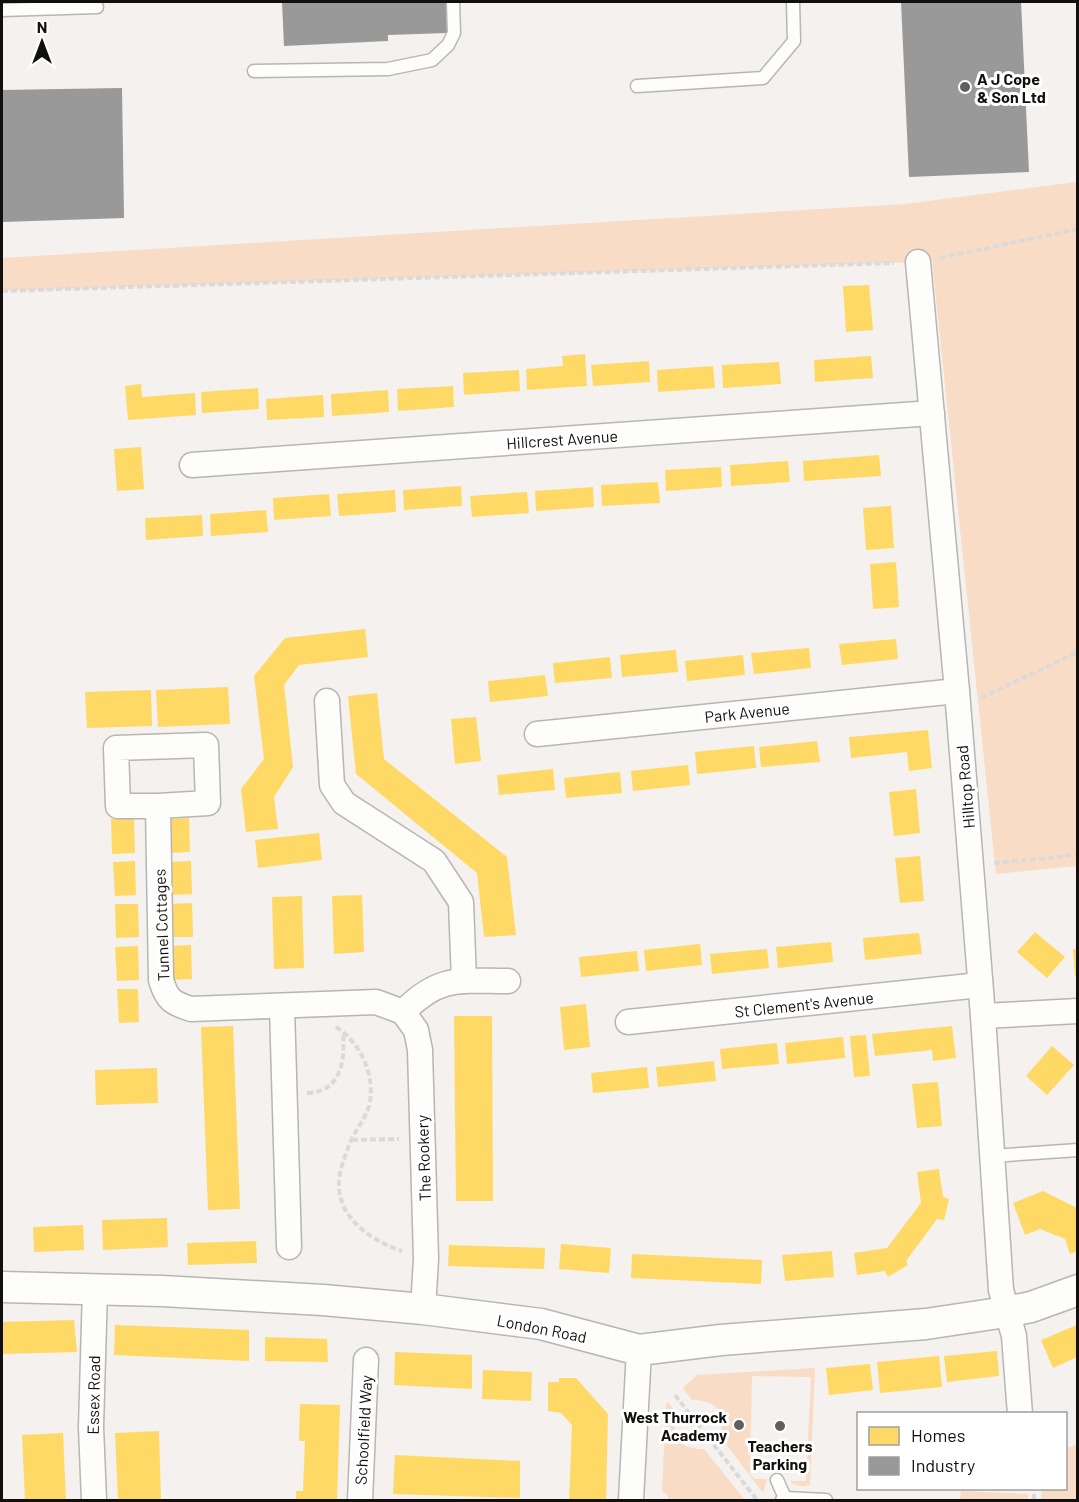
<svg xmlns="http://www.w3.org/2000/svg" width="1079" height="1502" viewBox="0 0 1079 1502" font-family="Barlow,sans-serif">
<rect width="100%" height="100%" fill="#f4f1ee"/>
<!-- green -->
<g fill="#f9dcc5">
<path d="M1077 182V866L996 874 932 260 918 262 2 291V258L905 204Z"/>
<path d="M815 1368 810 1485C804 1487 797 1486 791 1483V1481H806L811 1377 752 1376 750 1474 754 1479H767L763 1493 720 1436C727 1412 717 1400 692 1400L683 1388 697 1375Z"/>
<path d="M668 1402 676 1413C671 1435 679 1450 704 1449L745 1500H668V1496L662 1491 666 1405Z"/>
<path d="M1077 1445V1500H1041L1042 1489 1066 1488V1448Z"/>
<path d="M961 1491 1028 1494V1500H960Z"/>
</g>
<!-- homes -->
<g fill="#ffd966">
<path d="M869 285 873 330 846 332 843 286Z"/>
<path d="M585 354 587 386 527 390 526 369 563 366 562 356Z"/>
<path d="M871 356 873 378 815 382 814 360Z"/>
<path d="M649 361 650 382 593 386 591 365Z"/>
<path d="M779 362 781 384 723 388 722 365Z"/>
<path d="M713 366 715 388 658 392 657 370Z"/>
<path d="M519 370 520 391 464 395 463 373Z"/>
<path d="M141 384 142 397 195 393 196 415 128 420 125 386Z"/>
<path d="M453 386 454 407 398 411 397 389Z"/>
<path d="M258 388 259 409 202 413 201 392Z"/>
<path d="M388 390 389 412 332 416 331 394Z"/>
<path d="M323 395 324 417 267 420 266 399Z"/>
<path d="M141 447 144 489 117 491 114 449Z"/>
<path d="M879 455 881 476 804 481 803 461Z"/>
<path d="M788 461 790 482 731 486 730 465Z"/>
<path d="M721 467 722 487 666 491 665 470Z"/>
<path d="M658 482 660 503 602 506 601 485Z"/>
<path d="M461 486 462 506 404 510 403 490Z"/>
<path d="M593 487 594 507 536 511 535 491Z"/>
<path d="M395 490 396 512 339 516 337 494Z"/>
<path d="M527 492 529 513 472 517 470 496Z"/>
<path d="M329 494 331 516 274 520 273 498Z"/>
<path d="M891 506 894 548 866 550 863 508Z"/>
<path d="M266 510 268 532 211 536 210 514Z"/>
<path d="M202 515 203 536 146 540 145 518Z"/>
<path d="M896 562 899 607 873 609 870 564Z"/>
<path d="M365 629 368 657 299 665 284 685 293 767 274 797 278 829 246 832 241 789 264 759 254 676 285 638Z"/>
<path d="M896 639 898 659 842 665 839 644Z"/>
<path d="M809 648 811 668 754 674 751 653Z"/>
<path d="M676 650 678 672 622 677 620 655Z"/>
<path d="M743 655 745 675 687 681 685 661Z"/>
<path d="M610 657 612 678 555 683 553 663Z"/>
<path d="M545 675 548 696 490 702 488 681Z"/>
<path d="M228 687 230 724 158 727 156 690Z"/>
<path d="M151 690 152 726 87 728 85 692Z"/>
<path d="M377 693 384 759 507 857 516 935 484 937 477 873 356 774 348 696Z"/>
<path d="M476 717 481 761 455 764 451 719Z"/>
<path d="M928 730 932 768 909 771 907 752 851 758 849 737Z"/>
<path d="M817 741 820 762 761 767 759 747Z"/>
<path d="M754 746 756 768 697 774 695 752Z"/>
<path d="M688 765 690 785 633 791 631 771Z"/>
<path d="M553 769 555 790 499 795 497 775Z"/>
<path d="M620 772 622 793 566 798 564 778Z"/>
<path d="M916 789 920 833 894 836 889 792Z"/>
<path d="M189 818 190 852 169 853 168 819Z"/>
<path d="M111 819H134L135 853 112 854Z"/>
<path d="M319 833 322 860 258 868 255 840Z"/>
<path d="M920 856 924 901 900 903 895 858Z"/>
<path d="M135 861 136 895 115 896 113 862Z"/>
<path d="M191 861 192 894 169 895 168 862Z"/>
<path d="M362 895 364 952 334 954 332 896Z"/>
<path d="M302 896 304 968 274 969 272 897Z"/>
<path d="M192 903 193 937H170L169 904Z"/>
<path d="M115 904H138L139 937 116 938Z"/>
<path d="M1035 932 1065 957 1047 978 1017 952Z"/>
<path d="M919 933 922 954 865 960 863 938Z"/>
<path d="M831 942 833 962 778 968 776 947Z"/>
<path d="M700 944 702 965 646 971 644 950Z"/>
<path d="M191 945 192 979 171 980 170 946Z"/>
<path d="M138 946 139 980 117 981 115 947Z"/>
<path d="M767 949 769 968 712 974 710 954Z"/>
<path d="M1073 949H1077V976H1075Z"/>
<path d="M637 951 639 971 581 977 579 957Z"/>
<path d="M117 989H138L139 1022 119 1023Z"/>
<path d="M586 1004 590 1047 564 1050 560 1007Z"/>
<path d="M454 1016H492L493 1201H456Z"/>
<path d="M233 1026 240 1209 208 1210 201 1027Z"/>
<path d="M952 1026 956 1058 933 1061 932 1050 875 1056 872 1034Z"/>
<path d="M866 1035 870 1076 854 1077 850 1036Z"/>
<path d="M843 1037 845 1058 787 1064 785 1043Z"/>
<path d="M777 1043 779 1064 722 1069 720 1049Z"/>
<path d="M1052 1046 1074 1065 1047 1095 1026 1076Z"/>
<path d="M714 1061 716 1081 658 1087 656 1067Z"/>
<path d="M647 1067 649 1088 593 1093 591 1073Z"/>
<path d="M157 1068 158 1103 96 1105 95 1070Z"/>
<path d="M938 1082 942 1126 917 1128 912 1084Z"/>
<path d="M939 1169 943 1197 949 1199 944 1220 937 1219 906 1261 908 1265 888 1277 885 1271 857 1275 854 1253 887 1248 921 1203 917 1172Z"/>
<path d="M1043 1191 1077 1208V1251L1070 1254 1065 1239 1040 1229 1025 1235 1013 1203Z"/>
<path d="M167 1218 168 1247 103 1250 102 1220Z"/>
<path d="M83 1225 84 1250 34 1252 33 1227Z"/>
<path d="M256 1241 257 1263 188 1265 187 1243Z"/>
<path d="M561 1244 611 1248 609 1273 559 1269Z"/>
<path d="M449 1245 545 1248 544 1269 448 1266Z"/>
<path d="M832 1251 834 1277 785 1281 782 1255Z"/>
<path d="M632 1254 762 1260 761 1284 631 1278Z"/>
<path d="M74 1320 77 1352 2 1354V1322Z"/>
<path d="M115 1325 249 1330V1361L114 1355Z"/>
<path d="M1077 1325V1357L1053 1368 1041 1340Z"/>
<path d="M265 1337 327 1339 328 1362 265 1361Z"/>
<path d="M997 1351 999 1376 947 1382 944 1356Z"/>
<path d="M395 1352 472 1355V1389L394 1385Z"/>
<path d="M939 1356 942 1387 880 1393 877 1362Z"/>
<path d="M870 1364 873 1390 829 1395 826 1368Z"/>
<path d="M483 1370 532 1372 531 1401 482 1399Z"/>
<path d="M559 1378H576L608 1414 606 1500H569L572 1425 561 1413 548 1411V1382H559Z"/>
<path d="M300 1404 340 1405 337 1500H296V1491H303L305 1441H299Z"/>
<path d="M159 1431 161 1500H118L115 1433Z"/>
<path d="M63 1433 66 1500H25L22 1435Z"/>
<path d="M395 1455 520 1461V1498L393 1494Z"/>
</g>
<!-- industry -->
<g fill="#999">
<path d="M282 2H446L447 33 388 35V41L284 46Z"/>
<path d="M901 2H1021L1029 172 909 177Z"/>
<path d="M122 88 124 218 2 222V90Z"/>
</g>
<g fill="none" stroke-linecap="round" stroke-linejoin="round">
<defs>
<g id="service">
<path d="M2 10 97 7"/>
<path d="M254 71 388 69 432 60 448 45 454 33 453 2"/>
<path d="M637 86 763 78 794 41 793 2"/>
<path d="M992 1156 1078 1150"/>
<path d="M777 1480 785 1498"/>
<path d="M782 1500 785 1498 826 1500"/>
</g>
<g id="minor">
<path d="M918 262 957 691 983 1016 1001 1290 1014 1336 1020 1414"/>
<path d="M192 465 932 413"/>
<path d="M327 701 332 785 344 803 434 861 461 902 464 981"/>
<path d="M537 734 957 691"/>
<path d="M158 806 208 803 206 745 116 748 118 806H158L161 980C167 1000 172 1003 191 1009L376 1002 403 1012"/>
<path d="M282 1007 289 1247"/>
<path d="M403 1012 416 1030 420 1050 426 1259 423 1309"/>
<path d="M403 1012C440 975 459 981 508 981"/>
<path d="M983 1016 1078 1011"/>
<path d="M628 1022 980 985"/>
<path d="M94 1500 91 1427 95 1289"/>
<path d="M360 1500 366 1360"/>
<path d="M631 1500 639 1350"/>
</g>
<path id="tertiary" d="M2 1287 162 1291 323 1300 423 1309 541 1324 639 1350 721 1340 926 1324 1006 1312 1031 1307 1078 1290"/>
</defs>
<!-- service casing -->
<use href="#service" stroke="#b8b5b3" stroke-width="15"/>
<!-- minor casing -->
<use href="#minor" stroke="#b8b5b3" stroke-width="27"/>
<!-- tertiary casing -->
<use href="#tertiary" stroke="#b8b5b3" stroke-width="33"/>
<!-- path -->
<g stroke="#dbdada" stroke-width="4" stroke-dasharray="6 3" stroke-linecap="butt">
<path d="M940 258 1078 229"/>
<path d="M2 291 894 263"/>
<path d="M981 698 1078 652"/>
<path d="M994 863 1078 855"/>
<path d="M336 1027C362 1044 376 1077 369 1106 365 1120 355 1130 350 1143 345 1156 338 1173 339 1187 340 1220 374 1242 402 1251"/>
<path d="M307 1093C342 1092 345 1060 343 1032"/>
<path d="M352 1140 399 1139"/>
<path d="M675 1395 757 1500"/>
<path d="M1034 1500V1488"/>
</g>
<!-- service -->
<use href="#service" stroke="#fdfdfc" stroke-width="12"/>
<!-- minor -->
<use href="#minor" stroke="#fdfdfc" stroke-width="24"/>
<!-- tertiary -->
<use href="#tertiary" stroke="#fdfdfc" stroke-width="30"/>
</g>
<!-- markers -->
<g fill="#615f5c" stroke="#fff" stroke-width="2">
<circle cx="965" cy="87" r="6"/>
<circle cx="739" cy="1425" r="6"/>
<circle cx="780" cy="1426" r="6"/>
</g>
<g text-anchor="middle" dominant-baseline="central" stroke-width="6" stroke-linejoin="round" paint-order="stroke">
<!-- poi labels -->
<g font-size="16" font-weight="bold" fill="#12100e" stroke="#fff" text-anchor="start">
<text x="977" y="78">A J Cope<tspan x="977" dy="18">&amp; Son Ltd</tspan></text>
<text x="727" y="1416" text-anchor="end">West Thurrock<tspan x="727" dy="18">Academy</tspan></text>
<text x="780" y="1445" text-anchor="middle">Teachers<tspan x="780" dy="18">Parking</tspan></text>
</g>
<!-- street labels -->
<g font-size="16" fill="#12100e" stroke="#fff">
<text transform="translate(562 439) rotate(-4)">Hillcrest Avenue</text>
<text transform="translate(747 712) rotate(-6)">Park Avenue</text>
<text transform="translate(965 787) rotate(-95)">Hilltop Road</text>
<text transform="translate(161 925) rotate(-92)">Tunnel Cottages</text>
<text transform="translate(804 1004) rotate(-6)">St Clement's Avenue</text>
<text transform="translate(423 1158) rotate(-92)">The Rookery</text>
<text transform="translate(542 1328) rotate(11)">London Road</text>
<text transform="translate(93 1395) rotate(-89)">Essex Road</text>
<text transform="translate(363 1430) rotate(-87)">Schoolfield Way</text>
</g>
</g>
<!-- border -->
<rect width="1079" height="1502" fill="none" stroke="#12100e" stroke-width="6"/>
<!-- legend -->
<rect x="857" y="1412" width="210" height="78" fill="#ffffff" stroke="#a09f9f" stroke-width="1.5"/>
<rect x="869" y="1427" width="30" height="18" fill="#ffd966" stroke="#a09f9f" stroke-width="1.5"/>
<text x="911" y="1442" font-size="18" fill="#12100e">Homes</text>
<rect x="869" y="1457" width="30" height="18" fill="#999999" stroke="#a09f9f" stroke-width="1.5"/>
<text x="911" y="1472" font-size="18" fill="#12100e">Industry</text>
<!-- north arrow -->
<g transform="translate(42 42)" stroke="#ffffff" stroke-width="4.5" paint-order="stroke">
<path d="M0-4.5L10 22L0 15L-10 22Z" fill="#12100e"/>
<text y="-9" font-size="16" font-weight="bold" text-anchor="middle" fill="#12100e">N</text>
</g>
</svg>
